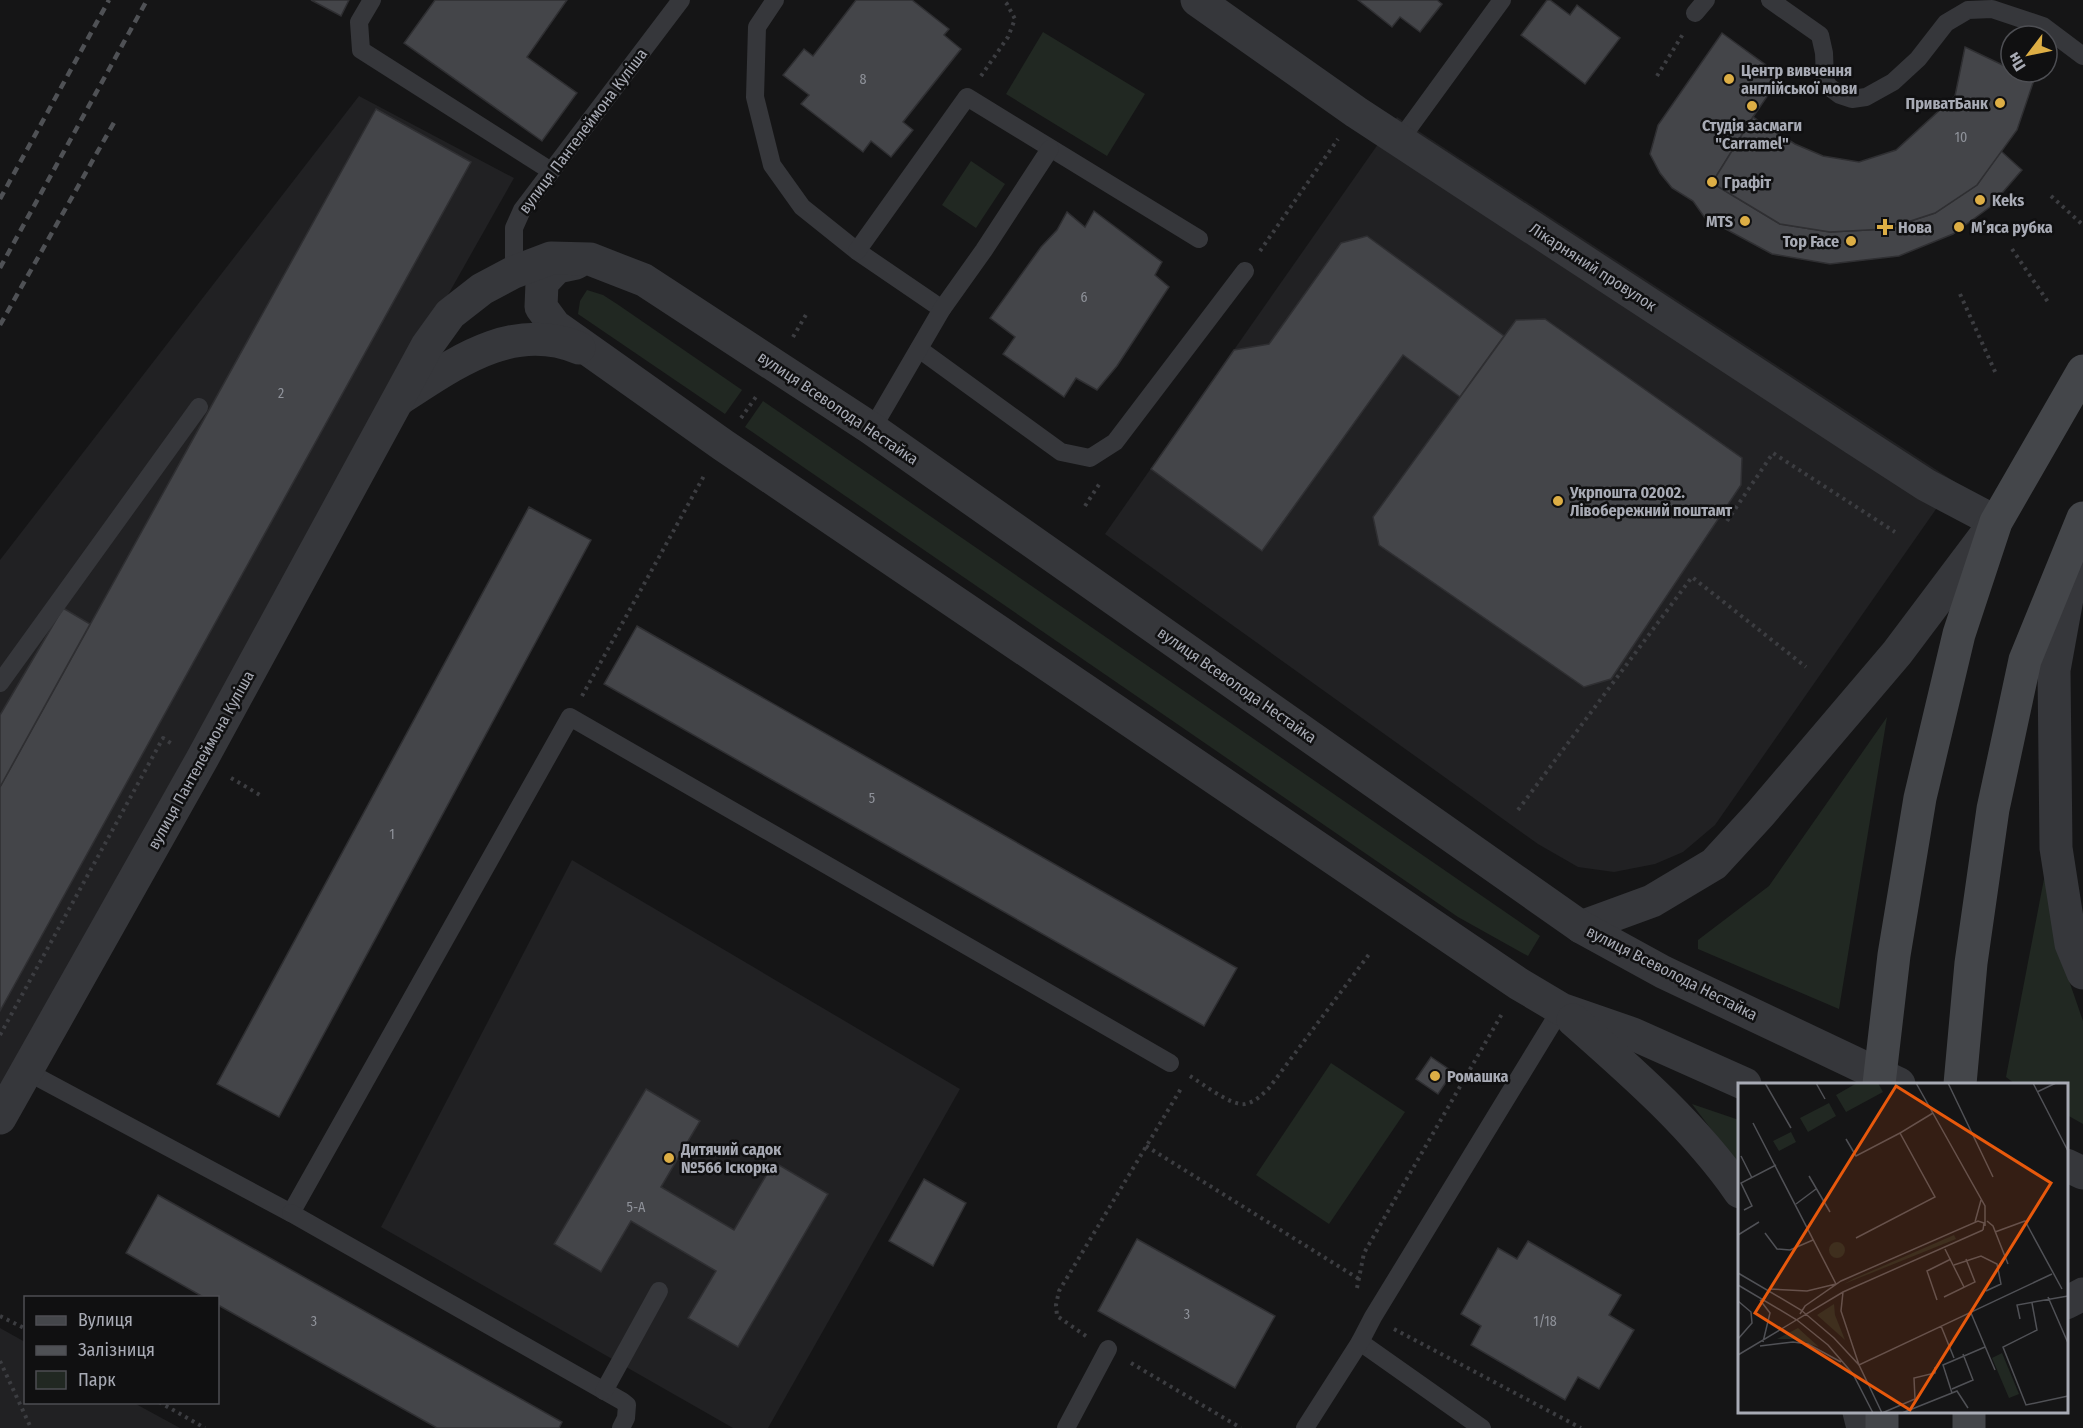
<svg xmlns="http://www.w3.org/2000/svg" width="2083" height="1428" viewBox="0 0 2083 1428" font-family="'Fira Sans Condensed',sans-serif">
<rect width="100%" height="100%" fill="#151516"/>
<!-- built -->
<g fill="#212123">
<path d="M359 96 514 178 0 1088V560Z"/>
<path d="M1397 117 1955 482 1715 825 1683 852 1655 864 1614 872 1578 867 1538 844 1105 534Z"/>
<path d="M572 860 960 1089 768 1428H733L381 1227Z"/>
<path d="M0 1328 25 1342 26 1402 134 1403 180 1428H0Z"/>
</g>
<!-- green -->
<g fill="#212822">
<path d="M1043 32 1145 94 1107 156 1006 94Z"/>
<path d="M971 161 1005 184 976 228 942 205Z"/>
<path d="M587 290 603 295 617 304 742 390 725 414 578 314 580 301Z"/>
<path d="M763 401 1540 936 1528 956 1458 917 745 427Z"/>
<path d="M1887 717 1839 1009 1698 949V940L1769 886Z"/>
<path d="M2048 858 2066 972 2083 1021V1124L2067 1115 2066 1084H2015L2006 1077Z"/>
<path d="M1331 1063 1405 1112 1329 1224 1256 1175Z"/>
<path d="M1692 1104 1739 1120V1166Z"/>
</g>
<!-- building -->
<g fill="#444549" stroke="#2f2f32" stroke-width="1.5">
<path d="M311 0H349L341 16Z"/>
<path d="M435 0H567L527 57 577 93 542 141 404 43Z"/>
<path d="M856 0H912L949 29 944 35 961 49 903 122 913 130 891 157 871 141 863 152 801 104 809 95 783 75 804 49 813 56Z"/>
<path d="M1358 0H1437L1442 4 1420 32 1400 17 1392 27Z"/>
<path d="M1547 0H1550L1570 15 1577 5 1620 38 1585 84 1521 35Z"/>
<path d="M1722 33 1781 76 1753 117 1712 183 1780 224 1830 232 1886 229 1935 213 1977 185 2001 151 2022 170 1990 207 1953 234 1899 256 1830 264 1772 254 1705 218 1693 201 1672 188 1660 173 1650 154 1658 125Z"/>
<path d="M1965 47 2011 69V72H2017L2034 80 2017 130 1977 185 1935 213 1886 229 1830 232 1780 224 1712 183 1753 117 1795 144 1823 156 1859 162 1896 150 1955 96Z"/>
<path d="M376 109 471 162 0 1011V787Z"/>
<path d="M1094 211 1162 262 1155 275 1169 287 1117 366 1097 390 1076 378 1064 397 1003 354 1015 337 990 318 1041 247 1057 230 1067 212 1085 227Z"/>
<path d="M1367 236 1504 336 1460 397 1403 355 1262 551 1151 469 1234 350 1269 344 1341 243Z"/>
<path d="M1545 319 1742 458 1741 485 1611 679 1584 687 1379 545 1373 517 1516 320Z"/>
<path d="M529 507 591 540 279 1117 217 1084Z"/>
<path d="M63 608 90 624 0 787V715Z"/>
<path d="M637 626 1237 968 1204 1026 604 684Z"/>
<path d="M1431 1057 1453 1072 1438 1094 1416 1079Z"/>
<path d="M646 1089 700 1121 661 1187 734 1230 774 1162 828 1194 738 1347 688 1318 716 1271 631 1221 601 1272 554 1244Z"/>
<path d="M924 1179 966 1203 933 1266 889 1241Z"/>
<path d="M158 1195 562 1422 559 1428H437L218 1305V1298H205L126 1253Z"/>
<path d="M1137 1239 1275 1316 1235 1388 1098 1311Z"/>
<path d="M1528 1241 1621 1295 1609 1315 1634 1330 1599 1389 1578 1377 1565 1400 1471 1345 1481 1326 1461 1314 1498 1248 1517 1259Z"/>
</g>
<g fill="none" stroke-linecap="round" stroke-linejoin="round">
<!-- path -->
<g stroke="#3c3d41" stroke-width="4" stroke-dasharray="3 4.5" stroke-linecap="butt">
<path d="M981 76 1008 37 1015 19 1007 4 1003 0"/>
<path d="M1657 76 1683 34"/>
<path d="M2051 196 2083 225"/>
<path d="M2012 249 2048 302"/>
<path d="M1260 251 1338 139"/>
<path d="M1960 294 1997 376"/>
<path d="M793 337 807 313"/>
<path d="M741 418 758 394"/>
<path d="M1085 506 1100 483"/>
<path d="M1727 521 1773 453 1895 532"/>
<path d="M582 696 705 474"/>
<path d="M231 778 260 795"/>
<path d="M1518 810 1692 577 1806 667"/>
<path d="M0 1035 163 738 172 744"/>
<path d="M1190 1076C1203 1084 1231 1106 1245 1104 1255 1102 1262 1095 1269 1088L1370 953"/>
<path d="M1146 1146 1359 1279"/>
<path d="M1357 1288 1364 1253 1503 1012"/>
<path d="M0 1316 26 1329"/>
<path d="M1394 1329 1581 1428"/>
<path d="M1086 1336 1057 1316 1056 1305 1059 1291 1182 1087"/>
<path d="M0 1361 31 1428"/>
<path d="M1131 1363 1241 1428"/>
<path d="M159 1402 205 1428"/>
</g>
<!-- service -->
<g stroke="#36373b" stroke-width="18">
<path d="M372 0 359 22 361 50 551 171"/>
<path d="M775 0 757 27 755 97 772 165 802 207 857 251 942 309"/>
<path d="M1770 0 1820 35 1824 53 1825 79 1828 86 1840 95 1852 99 1866 97 1893 82 1918 59 1946 23 1968 10 1992 9 2043 26 2083 56"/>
<path d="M1695 13 1706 0"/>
<path d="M1400 140 1502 0"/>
<path d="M857 251 967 97 1199 239"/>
<path d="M514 272V228L522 210 681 0"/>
<path d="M919 349 1061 452 1090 458 1115 442 1245 271"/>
<path d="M872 429 942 309 984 250 1050 149"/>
<path d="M0 683 199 407"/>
<path d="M26 1071 291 1213 570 717 1170 1063"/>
<path d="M291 1213 622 1401 627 1405 626 1418 621 1428"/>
<path d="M1360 1342 1482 1428"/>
<path d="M604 1391 659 1291"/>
<path d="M1066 1428 1108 1349"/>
<path d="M1305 1428 1360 1342 1373 1317 1561 1009"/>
</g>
<!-- minor -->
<path stroke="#36373b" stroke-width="33" d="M1197 0 1356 112 1855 439 1926 485 1996 522"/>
<!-- tertiary -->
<g stroke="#36373b" stroke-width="33">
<path d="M576 263 557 267 542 283 541 307 555 326 723 445 1519 984 1561 1009 1633 1034 1745 1084"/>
<path d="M401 398C454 364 512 320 579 348"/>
<path d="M2074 560 2054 670 2056 848 2071 944 2083 973"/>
<path d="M1581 927 1652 901 1714 864 1760 814 1897 653 1991 528"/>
<path d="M1573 1020C1632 1072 1695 1127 1740 1192"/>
<path d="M0 1118 201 761 427 346 450 314 482 289 514 272 551 258 590 259 644 280 872 429 1581 927 1663 972 1899 1084"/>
<path d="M2066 1165 2083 1173"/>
<path d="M2066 1303 2083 1294"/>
<path d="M1859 1412 1863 1428"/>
</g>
<!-- secondary -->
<g stroke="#44464a" stroke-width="33">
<path d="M1879 1084 1894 955 1920 798 1959 634 1996 522 2083 371"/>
<path d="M1960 1084 1971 963 1993 809 2025 660 2083 518"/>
<path d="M1882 1412V1428"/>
<path d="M1969 1412V1428"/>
</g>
<!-- rail -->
<g stroke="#4f5155" stroke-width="4.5" stroke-dasharray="8 6" stroke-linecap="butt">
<path d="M0 199 109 0"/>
<path d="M0 268 147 0"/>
<path d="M0 325 116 119"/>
</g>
</g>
<!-- markers -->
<g fill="#ddae45" stroke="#101011" stroke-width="2">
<circle cx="1729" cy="79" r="6"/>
<circle cx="2000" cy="103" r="6"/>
<circle cx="1752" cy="106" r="6"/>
<circle cx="1712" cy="182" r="6"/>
<circle cx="1980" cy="200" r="6"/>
<circle cx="1745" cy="221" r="6"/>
<path d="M1882 218h6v6h6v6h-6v6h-6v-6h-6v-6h6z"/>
<circle cx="1959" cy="227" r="6"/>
<circle cx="1851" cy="241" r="6"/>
<circle cx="1558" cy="501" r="6"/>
<circle cx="1435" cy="1076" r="6"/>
<circle cx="669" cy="1158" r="6"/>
</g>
<g text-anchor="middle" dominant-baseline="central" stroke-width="5" stroke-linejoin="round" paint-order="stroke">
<!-- number labels -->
<g font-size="14" fill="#8f929a">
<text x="863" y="79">8</text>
<text x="1961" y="137">10</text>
<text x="1084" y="297">6</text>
<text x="281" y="393">2</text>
<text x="872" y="798">5</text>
<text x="392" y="834">1</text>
<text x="636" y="1207">5-А</text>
<text x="1187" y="1314">3</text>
<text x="314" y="1321">3</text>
<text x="1545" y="1321">1/18</text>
</g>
<!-- poi labels -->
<g font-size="16" font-weight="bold" fill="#a8abb5" stroke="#101011" text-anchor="start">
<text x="1741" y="70">Центр вивчення<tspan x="1741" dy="18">англійської мови</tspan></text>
<text x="1988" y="103" text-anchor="end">ПриватБанк</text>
<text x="1752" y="125" text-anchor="middle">Студія засмаги<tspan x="1752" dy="18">"Carramel"</tspan></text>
<text x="1724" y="182">Графіт</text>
<text x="1992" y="200">Keks</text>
<text x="1733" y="221" text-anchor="end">MTS</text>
<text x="1898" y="227">Нова</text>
<text x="1971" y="227">Мʼяса рубка</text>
<text x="1839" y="241" text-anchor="end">Top Face</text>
<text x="1570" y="492">Укрпошта 02002.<tspan x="1570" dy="18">Лівобережний поштамт</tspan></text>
<text x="1447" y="1076">Ромашка</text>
<text x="681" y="1149">Дитячий садок<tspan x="681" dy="18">№566 Іскорка</tspan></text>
</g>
<!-- street labels -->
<g font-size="16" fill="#a8abb5" stroke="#101011">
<text transform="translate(583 131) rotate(-53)">вулиця Пантелеймона Куліша</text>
<text transform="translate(1593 267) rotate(33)">Лікарняний провулок</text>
<text transform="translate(838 408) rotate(34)">вулиця Всеволода Нестайка</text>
<text transform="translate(1237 685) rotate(35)">вулиця Всеволода Нестайка</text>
<text transform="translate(201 760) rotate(-61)">вулиця Пантелеймона Куліша</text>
<text transform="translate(1672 973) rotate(27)">вулиця Всеволода Нестайка</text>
</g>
</g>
<!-- overview -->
<g transform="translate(1738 1083)">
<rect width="330" height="330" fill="#151516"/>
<path d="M119 0H140L145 9 108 29 98 12ZM91 20 98 33 70 49 62 35ZM53 49 58 59 41 68 35 58ZM216 152 218 156 106 201 115 196ZM91 167a8 8 0 1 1 16 0a8 8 0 1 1-16 0ZM96 221 97 232 107 257 79 232ZM60 245 81 264 56 256H39ZM264 270 281 311 271 315 254 275Z" fill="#212822"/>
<path fill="none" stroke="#505156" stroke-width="1.5" d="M27 0 53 45M78 0 87 16M178 0 247 123V143M210 0 255 94M295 0 330 68M299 9 318 0M15 40 98 201 69 208 31 206M108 56 118 73 162 50M3 73 14 95M71 93 92 129M58 121 78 106M6 127 14 123 3 100 38 82M249 138 255 143 270 181M237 139 243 117M257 149 287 138 324 206M27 150 39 166 52 167 75 157M0 152 21 139M118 155 197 114 162 50 195 30M207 166 226 204M216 182 243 173 259 181 263 201 248 208M0 190 63 227 96 255 121 282 144 330M0 202 59 237 90 262 115 291 135 330M105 209 103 228 121 282 314 191M206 214 237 199 228 176M310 214 330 260M22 217 32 230 25 259M199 217 189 188 213 176M0 218 13 229 14 240 0 256M294 220 299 247 265 264 288 322 330 313M233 230 257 287M62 231 67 223 103 198 240 138 246 140 245 147M282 236 279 222 330 213M203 243 216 275M22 263 55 259 70 261 103 279M0 272 105 209 245 147M214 306 235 297 225 271M214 310 205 282 247 264M144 330 177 316 176 295 197 290V284M164 330 219 308 230 325"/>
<path fill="#e8590c" fill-opacity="0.15" stroke="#e8590c" stroke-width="3" d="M158 3 313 100 172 327 17 230Z"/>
<rect width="330" height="330" fill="none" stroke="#a8abb5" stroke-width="3"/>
</g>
<!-- legend -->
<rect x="24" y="1296" width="195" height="108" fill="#101011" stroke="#4d4e53" stroke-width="1.5"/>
<rect x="36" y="1316" width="30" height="9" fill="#44464a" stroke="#4d4e53" stroke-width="1.5"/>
<text x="78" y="1326" font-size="18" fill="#a8abb5">Вулиця</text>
<rect x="36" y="1346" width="30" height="9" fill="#4f5155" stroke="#4d4e53" stroke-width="1.5"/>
<text x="78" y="1356" font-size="18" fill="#a8abb5">Залізниця</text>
<rect x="36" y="1371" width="30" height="18" fill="#212822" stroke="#4d4e53" stroke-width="1.5"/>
<text x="78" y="1386" font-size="18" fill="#a8abb5">Парк</text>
<!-- north arrow -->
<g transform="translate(2029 54) rotate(238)"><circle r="28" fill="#101011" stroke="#4d4e53" stroke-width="1.5"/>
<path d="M0-4.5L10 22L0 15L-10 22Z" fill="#ddae45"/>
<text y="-9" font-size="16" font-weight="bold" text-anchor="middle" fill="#a8abb5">Пн</text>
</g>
</svg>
